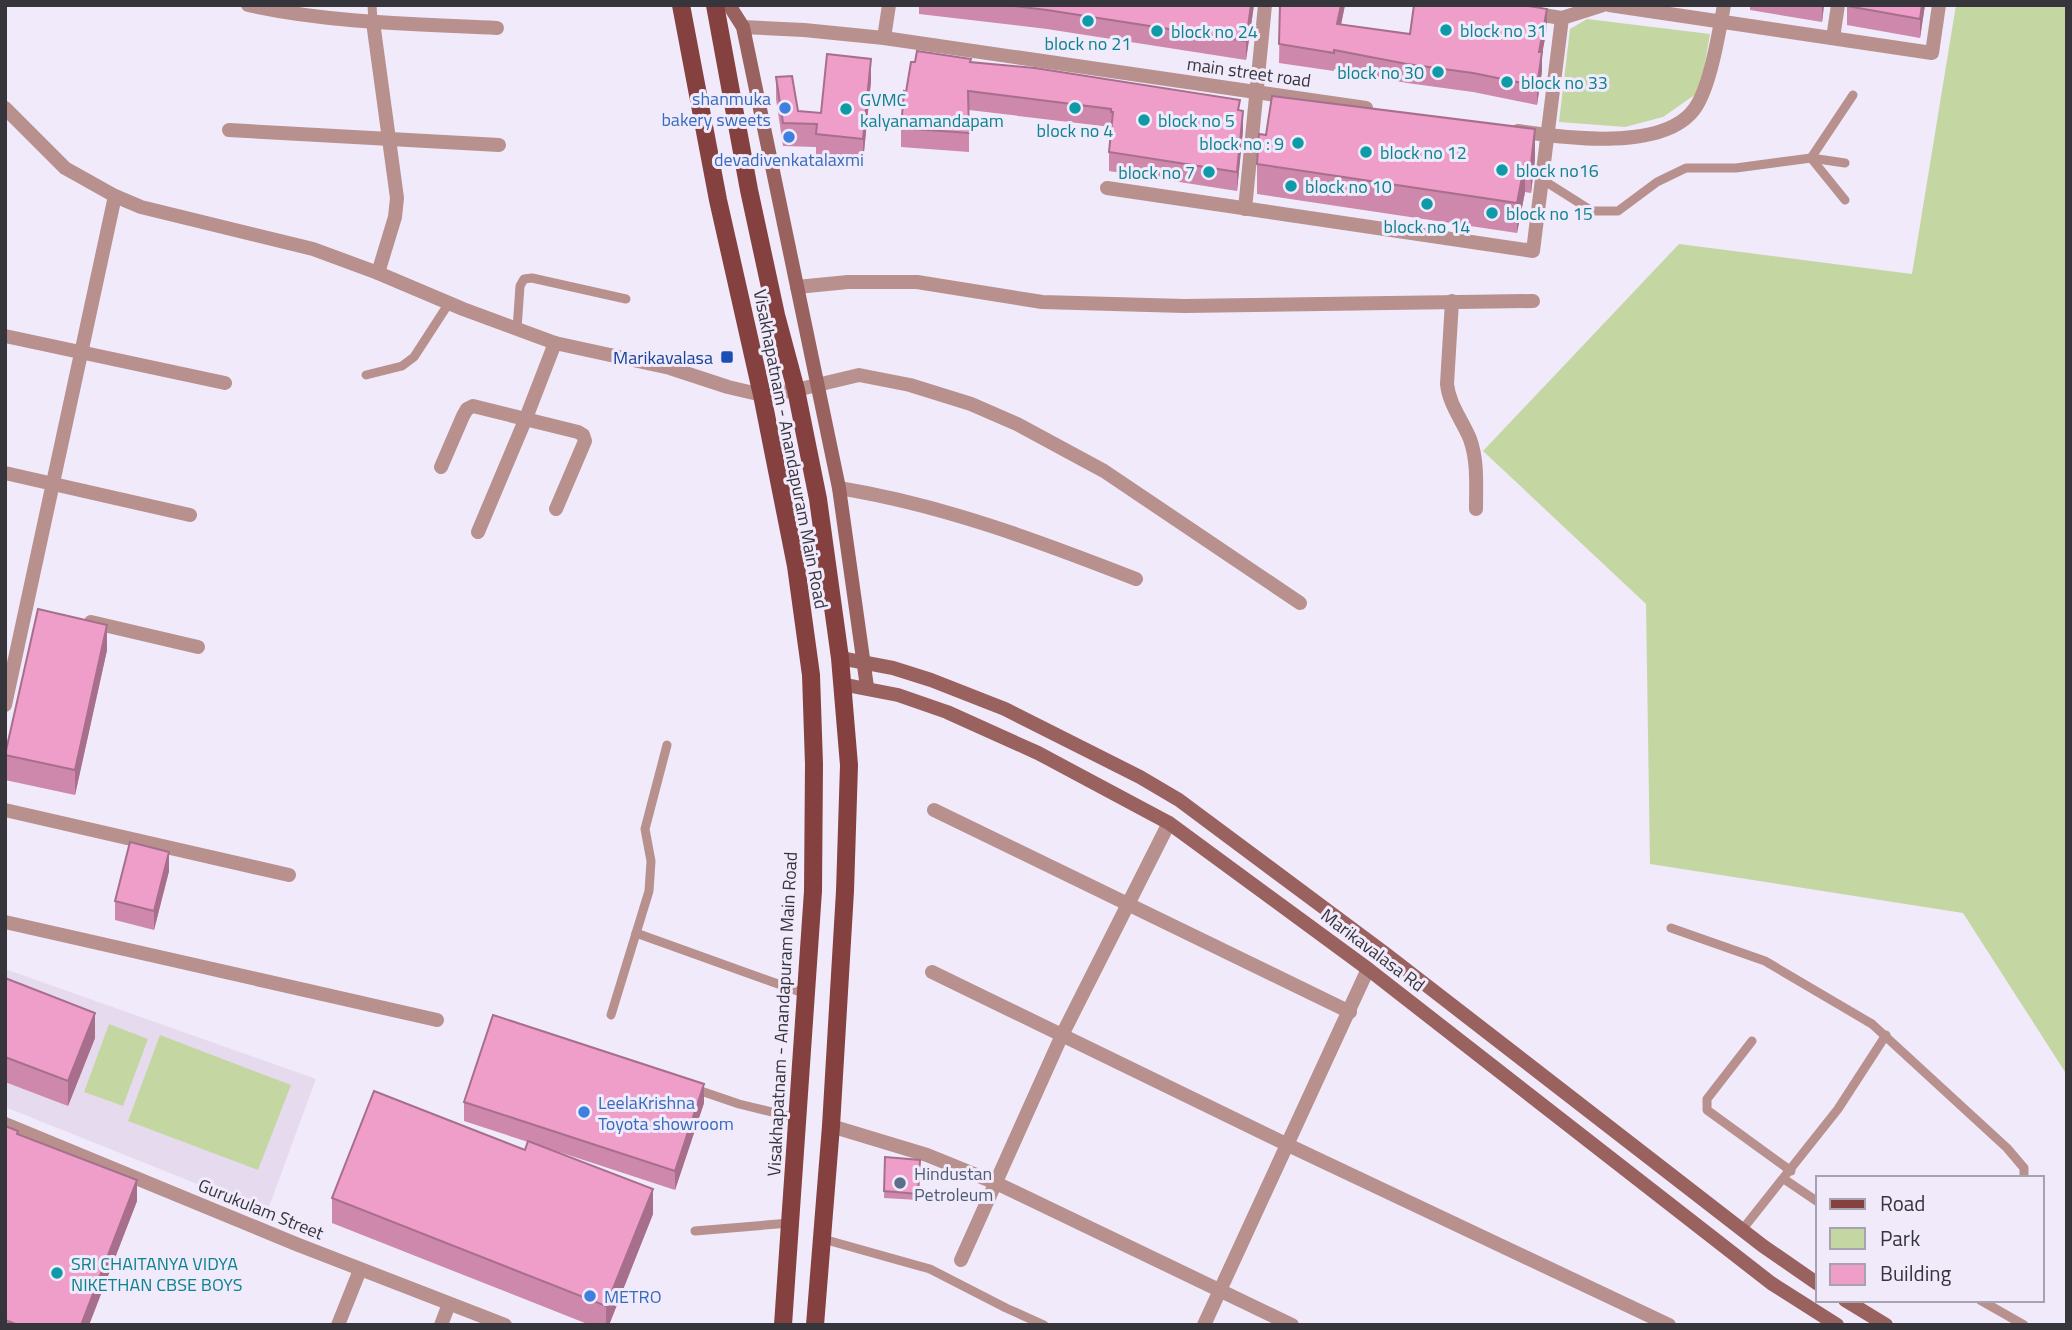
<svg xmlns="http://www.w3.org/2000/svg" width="2072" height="1330" viewBox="0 0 2072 1330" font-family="'Titillium Web',sans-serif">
<rect width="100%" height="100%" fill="#f0eafb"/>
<!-- education -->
<path fill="#e6dbee" d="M5 969 316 1079 267 1212 5 1107Z"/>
<!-- green -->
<g fill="#c4d7a2">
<path d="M1956 5H2067V1075L1963 913 1650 864 1646 604 1483 451 1679 244 1912 274Z"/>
<path d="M1587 19 1710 34 1704 69 1696 94 1663 117 1625 127 1559 122 1570 29Z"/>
<path d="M109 1024 148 1039 123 1106 84 1092Z"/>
<path d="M160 1035 291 1085 258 1170 128 1121Z"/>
</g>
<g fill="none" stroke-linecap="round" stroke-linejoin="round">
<!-- lane -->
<g stroke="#b8908d" stroke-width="9">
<path d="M372 5 373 22"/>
<path d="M1811 158 1853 95"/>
<path d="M1811 158 1845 200"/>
<path d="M1543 180 1592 211H1618L1657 182 1686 168H1736L1811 158 1845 163"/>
<path d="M517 329 520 286 524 279 532 278 626 299"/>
<path d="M366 375 402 366 414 357 449 303"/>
<path d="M1671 928 1765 961 1872 1024 2007 1148 2024 1168V1178"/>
<path d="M636 933 806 994"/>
<path d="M611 1015 649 891 651 861 645 829 667 745"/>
<path d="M1752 1041 1707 1099V1110L1791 1171"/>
<path d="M695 1089 739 1104 797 1118"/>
<path d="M1784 1179 1818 1202"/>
<path d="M1742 1230 1838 1109 1886 1035"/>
<path d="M695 1231 790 1223"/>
<path d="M823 1239 930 1269 1006 1308 1044 1325"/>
<path d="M1980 1300 2024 1325"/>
</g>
<!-- street -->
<g stroke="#b8908d" stroke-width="14">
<path d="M248 5C330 23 414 24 497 28"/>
<path d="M1609 5 1932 53 1939 5"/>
<path d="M1562 18 1603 5"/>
<path d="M373 22 397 198 395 217 378 273"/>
<path d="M743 27 804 30 884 38 1366 108"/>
<path d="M884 38 889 5"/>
<path d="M1833 38 1838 5"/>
<path d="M5 108 65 168 115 196 141 207 313 249 378 273 463 309 555 343 670 368 728 387 762 395 796 390 859 375 910 385 971 404 1017 424 1104 471 1300 603"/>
<path d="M229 130 499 145"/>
<path d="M1518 131C1563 138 1669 153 1697 105 1711 82 1719 32 1724 5"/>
<path d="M1107 188 1533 251 1562 18 1529 13"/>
<path d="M1245 209 1265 5"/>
<path d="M797 287 848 282H917L1042 302 1184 306 1533 301"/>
<path d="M1452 301 1447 384C1449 404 1462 420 1470 439 1478 461 1476 486 1476 509"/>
<path d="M5 336 225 383"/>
<path d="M441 467 463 416 467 409 473 406 578 432 583 435 585 441 556 509"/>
<path d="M5 473 190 515"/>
<path d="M839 488C943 505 1039 541 1136 579"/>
<path d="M478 532 526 418 555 343"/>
<path d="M91 622 198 647"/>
<path d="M5 705 115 196"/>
<path d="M5 810 289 875"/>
<path d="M934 810 1350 1012"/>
<path d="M5 922 437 1020"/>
<path d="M932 972 1288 1145 1669 1325"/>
<path d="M5 1124 296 1244 505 1325"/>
<path d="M831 1126 927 1155 996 1183 1292 1325"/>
<path d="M961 1260 1062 1035 1169 823"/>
<path d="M338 1325 360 1270"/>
<path d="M441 1325 449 1304"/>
<path d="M1204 1325 1368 969"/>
</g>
<!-- secondary -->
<g stroke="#9a625f" stroke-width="14">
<path d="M729 5 743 27 839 488 867 687"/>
<path d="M840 658 893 668 931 680 1005 709 1140 777 1179 800 1386 954 1763 1246 1818 1284"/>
<path d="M841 684 898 695 947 712 1038 753 1169 823 1368 969 1771 1283 1837 1325"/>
<path d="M1845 1300 1886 1325"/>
</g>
<!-- primary -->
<g stroke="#84413f" stroke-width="18">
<path d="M681 5 718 200 762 395 796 566 811 675 814 764 813 891 783 1325"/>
<path d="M715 5 749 190 776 315 796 390 818 499 840 658 849 765 845 891 831 1126 815 1325"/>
</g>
</g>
<!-- wall -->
<g fill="#cd88ac">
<path d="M919 5H1254L1246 60 1047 29 919 14Z"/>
<path d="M1280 5H1345L1341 25 1410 34 1547 28 1542 52V71L1537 105 1473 92 1407 83 1334 69V71L1279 63Z"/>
<path d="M1750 5H1824L1822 22 1750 10Z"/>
<path d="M1847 5H1925L1920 38 1847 25Z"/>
<path d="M971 62 1240 111 1243 130 1237 191 1109 171V152L1111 127 969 110V152L901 147V128Z"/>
<path d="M776 77 798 111 821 113 871 81 863 162 816 157V147L783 146 776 99Z"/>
<path d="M1266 135 1535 159 1531 193 1525 192 1517 233 1257 194V164Z"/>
<path d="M107 650 75 795 5 780V753Z"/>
<path d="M169 871 154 930 115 920V901Z"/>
<path d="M5 978 95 1038 68 1106 5 1082Z"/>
<path d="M464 1102 704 1103 675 1190 550 1149 653 1214 609 1325H590L332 1223V1198L525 1150 528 1142 464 1121Z"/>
<path d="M5 1126 18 1135 137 1201 89 1325H5Z"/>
<path d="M885 1157 920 1160 918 1200 884 1198Z"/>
</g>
<!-- shaded-wall -->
<g fill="#a76f8c">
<path d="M1251 5H1254L1246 60V41Z"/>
<path d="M1341 5H1345L1337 43V24Z"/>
<path d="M1822 5H1824L1822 22Z"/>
<path d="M1922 5H1925L1920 38V19Z"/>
<path d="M1547 9V28L1539 71V52Z"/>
<path d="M1542 52V71L1537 105V86Z"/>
<path d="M871 59V81L863 162V139Z"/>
<path d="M1243 111V130L1237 191V172Z"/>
<path d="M1535 129V159L1531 193V163Z"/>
<path d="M1525 162V192L1517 233V203Z"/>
<path d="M107 625V650L75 795V770Z"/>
<path d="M169 852V871L154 930V911Z"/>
<path d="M95 1013V1038L68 1106V1081Z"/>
<path d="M704 1084V1103L675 1190V1171Z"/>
<path d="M137 1180V1201L89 1325H81Z"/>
<path d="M653 1189V1214L609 1325H606V1306Z"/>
</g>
<!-- building -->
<g fill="#ee9ec8" stroke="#a76f8c" stroke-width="2">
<path d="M1005 5H1251L1246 41 1047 10Z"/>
<path d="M1280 5H1341L1337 24 1410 34 1414 5H1522L1547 9 1539 52H1542L1537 86 1473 73 1407 64 1334 50V53L1279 44Z"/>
<path d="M1847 5H1922L1920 19 1847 6Z"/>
<path d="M917 51 971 59 970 62 1035 68 1240 100 1238 110 1243 111 1237 172 1109 152 1113 112H1111V109L968 91 969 133 901 128 904 91 906 92 911 62H915Z"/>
<path d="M827 54 871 59 863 139 816 134 817 124 783 123 776 77 792 76 798 111 821 113Z"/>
<path d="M1272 96 1535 129 1531 163 1525 162 1517 203 1257 164 1259 134 1266 135Z"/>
<path d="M38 609 107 625 75 770 5 755Z"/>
<path d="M130 842 169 852 154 911 115 901Z"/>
<path d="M5 978 95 1013 68 1081 5 1057Z"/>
<path d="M493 1015 704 1084 675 1171 464 1102Z"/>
<path d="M374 1091 525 1150 528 1141 653 1189 606 1306 332 1198Z"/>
<path d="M5 1126 18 1131 17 1134 137 1180 81 1325H18L5 1320Z"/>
<path d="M885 1157 920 1160 918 1194 884 1191Z"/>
</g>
<!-- markers -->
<g fill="#0f9aa8" stroke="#f0eafb" stroke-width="2.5">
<circle cx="1088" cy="21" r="7"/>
<circle cx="1446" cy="30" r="7"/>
<circle cx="1157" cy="31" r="7"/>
<circle cx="1438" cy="72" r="7"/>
<circle cx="1507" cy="82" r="7"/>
<circle cx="1075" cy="108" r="7"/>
<circle cx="846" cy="109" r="7"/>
<circle cx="1144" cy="120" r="7"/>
<circle cx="1298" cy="143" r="7"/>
<circle cx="1366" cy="152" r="7"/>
<circle cx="1502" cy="170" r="7"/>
<circle cx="1209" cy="172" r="7"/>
<circle cx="1291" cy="186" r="7"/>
<circle cx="1427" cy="204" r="7"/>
<circle cx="1492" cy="213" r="7"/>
<circle cx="57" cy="1273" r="7"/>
</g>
<g fill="#3f7fe0" stroke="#f0eafb" stroke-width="2.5">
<circle cx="785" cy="108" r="7"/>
<circle cx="789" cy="137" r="7"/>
<circle cx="584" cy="1112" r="7"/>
<circle cx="590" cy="1296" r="7"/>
</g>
<rect fill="#1a4fb4" stroke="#f0eafb" stroke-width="2.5" x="720" y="350" width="14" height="14" rx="3.5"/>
<circle fill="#5c6f8a" stroke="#f0eafb" stroke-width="2.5" cx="900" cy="1183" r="7"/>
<g text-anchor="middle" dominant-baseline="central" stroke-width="6" stroke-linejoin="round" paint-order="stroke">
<!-- culture labels -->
<g font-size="18" fill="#0d838f" stroke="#f0eafb" text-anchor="start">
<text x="1460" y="30">block no 31</text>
<text x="1171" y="31">block no 24</text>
<text x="1088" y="43" text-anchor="middle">block no 21</text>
<text x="1424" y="72" text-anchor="end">block no 30</text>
<text x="1521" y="82">block no 33</text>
<text x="860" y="99">GVMC<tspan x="860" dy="21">kalyanamandapam</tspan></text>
<text x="1158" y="120">block no 5</text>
<text x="1075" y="130" text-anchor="middle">block no 4</text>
<text x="1284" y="143" text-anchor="end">block no : 9</text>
<text x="1380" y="152">block no 12</text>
<text x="1516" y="170">block no16</text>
<text x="1195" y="172" text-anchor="end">block no 7</text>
<text x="1305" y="186">block no 10</text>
<text x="1506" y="213">block no 15</text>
<text x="1427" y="226" text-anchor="middle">block no 14</text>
<text x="71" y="1263">SRI CHAITANYA VIDYA<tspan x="71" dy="21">NIKETHAN CBSE BOYS</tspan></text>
</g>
<!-- street labels -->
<g font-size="18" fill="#37353c" stroke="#f0eafb">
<text transform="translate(1249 72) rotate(8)">main street road</text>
<text transform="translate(791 449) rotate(79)">Visakhapatnam - Anandapuram Main Road</text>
<text transform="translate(1373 950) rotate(37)">Marikavalasa Rd</text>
<text transform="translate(782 1014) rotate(-87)">Visakhapatnam - Anandapuram Main Road</text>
<text transform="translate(261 1209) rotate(22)">Gurukulam Street</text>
</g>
<!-- shop labels -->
<g font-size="18" fill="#366cbe" stroke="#f0eafb" text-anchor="start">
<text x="771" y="98" text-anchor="end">shanmuka<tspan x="771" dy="21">bakery sweets</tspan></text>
<text x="789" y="159" text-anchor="middle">devadivenkatalaxmi</text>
<text x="598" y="1102">LeelaKrishna<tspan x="598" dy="21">Toyota showroom</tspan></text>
<text x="604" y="1296">METRO</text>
</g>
<!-- transit labels -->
<g font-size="18" fill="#164399" stroke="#f0eafb" text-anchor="end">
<text x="713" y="357">Marikavalasa</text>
</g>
<!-- service labels -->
<g font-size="18" fill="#4e5e75" stroke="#f0eafb" text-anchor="start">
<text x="914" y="1173">Hindustan<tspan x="914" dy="21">Petroleum</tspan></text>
</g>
</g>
<!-- border -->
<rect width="2072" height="1330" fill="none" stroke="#37353c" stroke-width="14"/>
<!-- legend -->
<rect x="1816" y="1176" width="228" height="126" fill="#f0eafb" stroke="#a6a2af" stroke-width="2"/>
<rect x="1830" y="1199" width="35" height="10" fill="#84413f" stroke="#a6a2af" stroke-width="2"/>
<text x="1880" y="1211" font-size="21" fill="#37353c">Road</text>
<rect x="1830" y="1228" width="35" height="21" fill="#c4d7a2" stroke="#a6a2af" stroke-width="2"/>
<text x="1880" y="1246" font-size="21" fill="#37353c">Park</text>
<rect x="1830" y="1264" width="35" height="21" fill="#ee9ec8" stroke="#a6a2af" stroke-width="2"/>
<text x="1880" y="1281" font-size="21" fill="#37353c">Building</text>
</svg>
